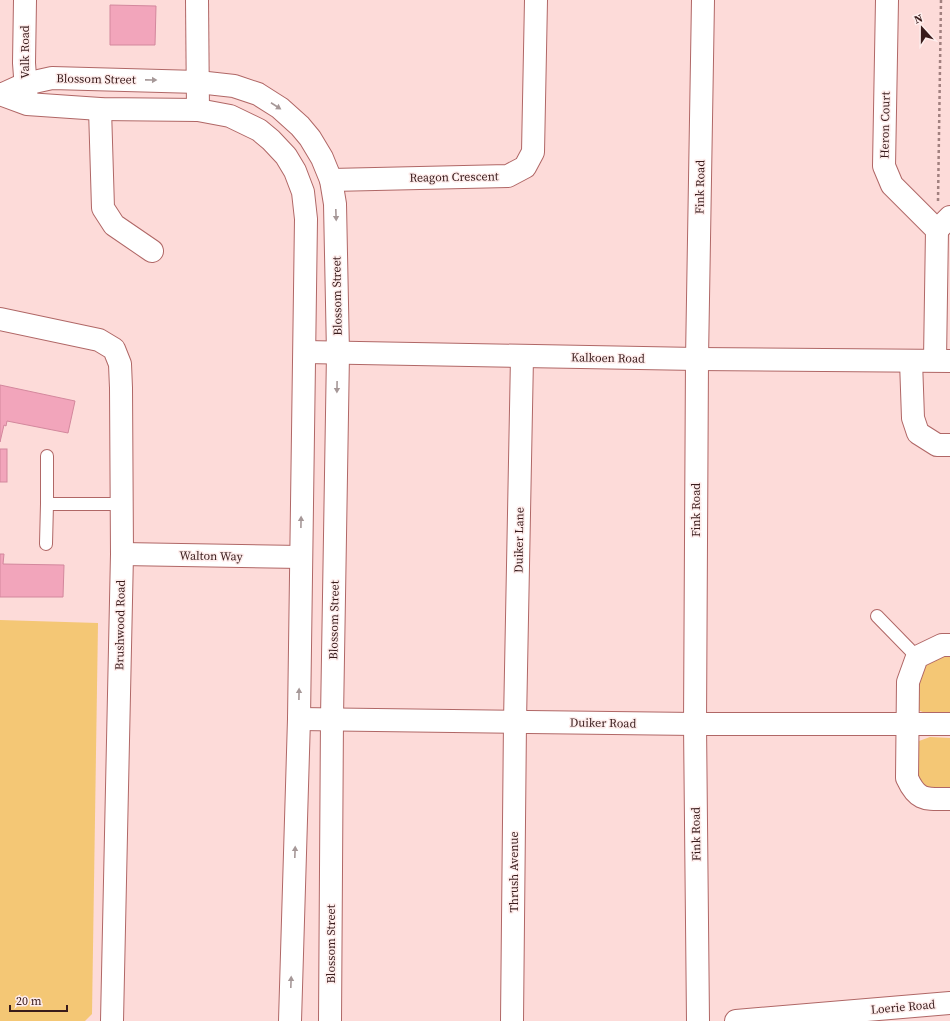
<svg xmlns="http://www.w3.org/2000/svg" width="950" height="1021" viewBox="0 0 950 1021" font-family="'Source Serif 4',serif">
<rect width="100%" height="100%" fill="#fddbd9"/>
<!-- green -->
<g fill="#f4c775">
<path d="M0 620 98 623 92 1014 85 1021H0Z"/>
<path d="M950 651V715H930L918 710V664Z"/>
<path d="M930 737 950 738V792L919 787 914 749 919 741Z"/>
</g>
<!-- building -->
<g fill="#f2a5bb" stroke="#d3889d">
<path d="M110 5 156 6 155 45H110Z"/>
<path d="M0 385 75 401 68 433 7 421 6 426 4 425 0 442Z"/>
<rect x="0" y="449" width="7" height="33"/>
<path d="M0 554H4L3 564 64 565 63 597H0Z"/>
</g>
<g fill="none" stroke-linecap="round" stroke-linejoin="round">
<defs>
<g id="lane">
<path d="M47 456V504H122"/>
<path d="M46 544 47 504"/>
<path d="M877 616 917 657"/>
</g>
<g id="street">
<path d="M25 0 24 63 27 103"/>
<path d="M197 0 198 110"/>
<path d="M887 0 884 166 892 185 937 230 935 360"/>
<path d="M100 109 103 208 114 225 152 251"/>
<path d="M331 180 508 176 525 167 533 152 536 0"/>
<path d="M937 230 950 217"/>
<path d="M0 319 99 340 114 349 120 364 121 388 122 554 112 1021"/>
<path d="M305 352 697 359 950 361"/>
<path d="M911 361 913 418 918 433 937 445H950"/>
<path d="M122 554 301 557"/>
<path d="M950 645H942L917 657 908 682 907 778C918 802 926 799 950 799"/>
<path d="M299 719 695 724H950"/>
<path d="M512 1021 515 722 522 357"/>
<path d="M698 1021 695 724 697 359 703 0"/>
<path d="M736 1021 950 1003"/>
</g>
<g id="secondary">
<path d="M0 94 27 104 100 109 198 110 230 116 259 130 271 140 286 156 295 171 303 192 306 219 299 719 290 1021"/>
<path d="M3 94 25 84 52 78 198 82 234 86 258 94 280 108 300 126 310 138 322 158 331 180 335 204 338 353 332 718 330 1021"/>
</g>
</defs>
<!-- lane casing -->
<use href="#lane" stroke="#b06766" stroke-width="14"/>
<!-- street casing -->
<use href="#street" stroke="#b06766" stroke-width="24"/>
<!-- secondary casing -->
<use href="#secondary" stroke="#b06766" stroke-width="24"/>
<!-- path -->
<path stroke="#a1807f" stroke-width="2.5" stroke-dasharray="3 3" stroke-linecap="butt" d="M938 201 941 0"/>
<!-- lane -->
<use href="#lane" stroke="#fff" stroke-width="12"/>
<!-- street -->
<use href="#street" stroke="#fff" stroke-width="22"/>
<!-- secondary -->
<use href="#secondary" stroke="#fff" stroke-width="22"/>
</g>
<!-- one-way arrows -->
<defs><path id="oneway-solid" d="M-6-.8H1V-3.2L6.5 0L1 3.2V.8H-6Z"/></defs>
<g fill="#a69898">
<use href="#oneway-solid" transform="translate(151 80) rotate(1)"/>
<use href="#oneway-solid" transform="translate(276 106) rotate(33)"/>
<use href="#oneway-solid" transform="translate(336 215) rotate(88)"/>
<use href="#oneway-solid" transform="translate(337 387) rotate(91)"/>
<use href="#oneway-solid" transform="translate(301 522) rotate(-89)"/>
<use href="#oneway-solid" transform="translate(299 694) rotate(-89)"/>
<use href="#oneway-solid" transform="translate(295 852) rotate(-88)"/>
<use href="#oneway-solid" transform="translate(291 982) rotate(-88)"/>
</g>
<g text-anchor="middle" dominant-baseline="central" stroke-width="3" stroke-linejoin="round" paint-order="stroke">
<!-- street labels -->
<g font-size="12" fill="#391b1b" stroke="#feedec">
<text transform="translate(25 52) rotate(-90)">Valk Road</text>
<text transform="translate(96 79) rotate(1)">Blossom Street</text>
<text transform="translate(885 125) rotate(-89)">Heron Court</text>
<text transform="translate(454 177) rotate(-1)">Reagon Crescent</text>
<text transform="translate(700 187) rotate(-89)">Fink Road</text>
<text transform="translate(337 296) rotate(-91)">Blossom Street</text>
<text transform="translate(608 358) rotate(1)">Kalkoen Road</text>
<text transform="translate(696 510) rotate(-90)">Fink Road</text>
<text transform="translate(519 540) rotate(-89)">Duiker Lane</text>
<text transform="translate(211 556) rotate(1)">Walton Way</text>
<text transform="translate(334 620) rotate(-89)">Blossom Street</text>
<text transform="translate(120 625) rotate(-89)">Brushwood Road</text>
<text transform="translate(603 723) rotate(1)">Duiker Road</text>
<text transform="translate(696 834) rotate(-91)">Fink Road</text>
<text transform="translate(514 872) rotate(-90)">Thrush Avenue</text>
<text transform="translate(331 944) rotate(-90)">Blossom Street</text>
<text transform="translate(903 1007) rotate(-5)">Loerie Road</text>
</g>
</g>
<!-- north arrow -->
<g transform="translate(922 28) rotate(339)" stroke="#feedec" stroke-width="3" paint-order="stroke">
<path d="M0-3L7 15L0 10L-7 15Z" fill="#391b1b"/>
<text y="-6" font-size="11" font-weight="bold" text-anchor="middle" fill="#391b1b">N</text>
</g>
<!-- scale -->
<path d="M10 1005v6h57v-6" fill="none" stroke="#391b1b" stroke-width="2"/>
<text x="16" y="1005" font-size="12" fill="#391b1b" stroke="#feedec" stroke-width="3" paint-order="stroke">20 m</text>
</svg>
